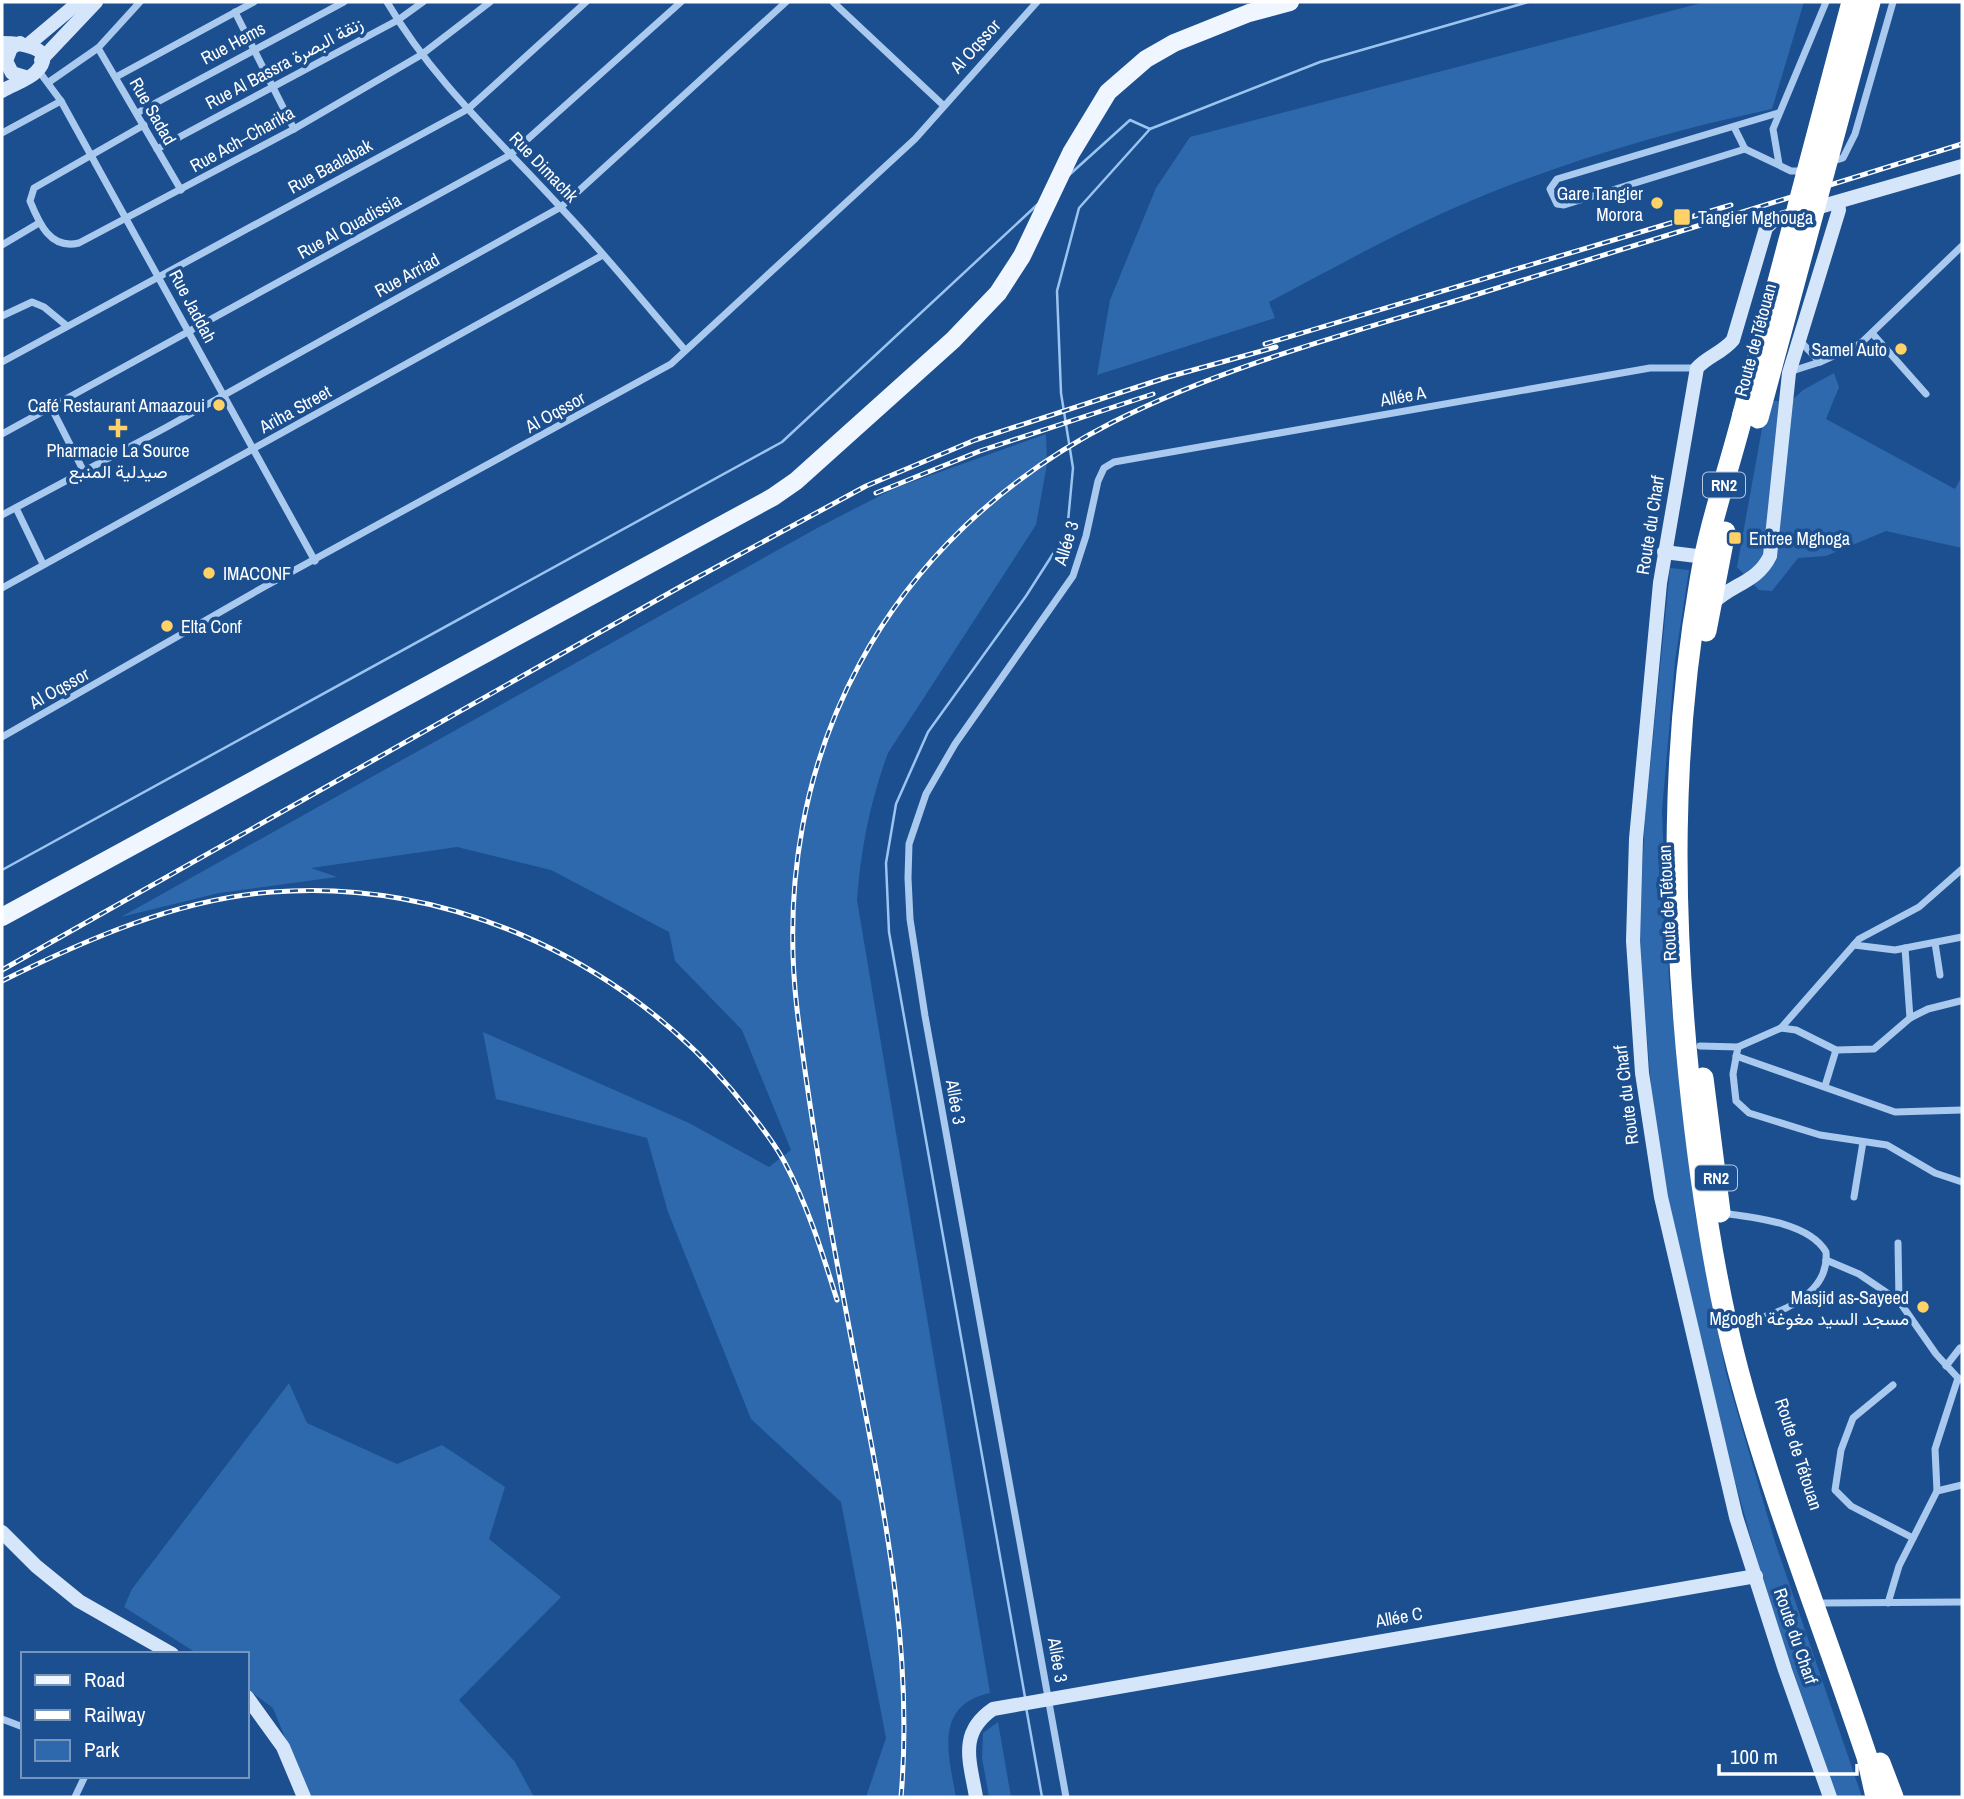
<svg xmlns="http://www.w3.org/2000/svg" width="1964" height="1799" viewBox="0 0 1964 1799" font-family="'Archivo Narrow',Vazirmatn,sans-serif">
<rect width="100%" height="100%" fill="#1b4f8f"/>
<!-- green -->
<g fill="#2e69ad">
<path d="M1705 2H1804L1772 109C1651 135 1527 172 1415 226 1365 250 1317 277 1269 302L1275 318 1097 375 1110 300 1156 188 1190 137Z"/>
<path d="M1834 373 1839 387 1826 419 1955 489 1962 476V548L1886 531 1826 556 1798 558 1772 591 1759 590 1737 567 1767 401H1791L1803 390Z"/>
<path d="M1046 434 1047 464 1036 525 888 753C870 802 861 848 857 900L990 1693C934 1705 948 1754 956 1797H866L886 1738 841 1502 751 1419 668 1212 647 1138 496 1099 483 1032 689 1123 769 1167 791 1150 742 1030 675 961 669 932 551 870 457 847 311 868 337 877 219 893 121 917 819 527 895 488Z"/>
<path d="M1670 568 1689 570 1675 661 1662 811 1669 982 1695 1213 1726 1373 1775 1542 1862 1797H1837L1768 1599 1735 1481 1656 1149 1639 937 1645 818Z"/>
<path d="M289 1383 307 1423 397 1464 442 1445 505 1487 489 1539 561 1597 459 1700 515 1762 534 1797H309L273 1708 247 1689V1654H198L124 1607 132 1589Z"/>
<path d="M998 1722 1011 1797H989L982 1758 983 1733Z"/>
</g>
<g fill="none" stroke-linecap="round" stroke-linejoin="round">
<!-- stream -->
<g stroke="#9cc4f0" stroke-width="2.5">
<path d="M1068 176 1130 120 1150 129 1320 62 1528 2"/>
<path d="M2 870 782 442 1038 204"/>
<path d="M1025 1697 889 932 886 863 896 804 928 732 1026 596 1067 532 1073 468 1061 393 1057 291 1079 208 1150 129"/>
<path d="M1026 1707 1042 1797"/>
</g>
<!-- street -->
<g stroke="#a9c9ee" stroke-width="7">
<path d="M387 2C433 81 501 142 562 209 605 254 644 303 685 350"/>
<path d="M833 2 943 105"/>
<path d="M235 12 294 129"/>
<path d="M98 48 181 190"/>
<path d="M38 70 61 101 315 561"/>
<path d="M116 77 254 2"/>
<path d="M49 82 98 48 140 2"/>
<path d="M137 113 344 2"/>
<path d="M1778 113 1557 179 1550 189 1557 204 1564 205 1745 149 1791 171H1802"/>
<path d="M144 125 34 188 30 201C39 223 50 250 79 243L294 129 421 55 490 2"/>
<path d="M1734 127 1745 149"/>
<path d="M2 133 61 101"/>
<path d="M157 149 398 20 423 2"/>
<path d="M1830 162 1843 158 1855 134 1893 2"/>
<path d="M1779 164 1773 129 1826 2"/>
<path d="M2 245 39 223"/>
<path d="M2 316 32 302 44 307 67 326"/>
<path d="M1872 333 1926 394"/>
<path d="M2 362 468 109 586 2"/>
<path d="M1820 362 1860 344 1962 246"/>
<path d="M1792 371 1820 362 1800 341"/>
<path d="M51 407 84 472"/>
<path d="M2 434 510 155 681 2"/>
<path d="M16 508 43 564"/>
<path d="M2 515 165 428 561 207 786 2"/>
<path d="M2 588 603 255"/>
<path d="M2 737 262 588 671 364 915 139 1037 2"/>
<path d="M1935 943 1940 975"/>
<path d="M1854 945 1895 950 1962 937"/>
<path d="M1905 948 1910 1018"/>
<path d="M1781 1028 1859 939 1919 907 1962 869"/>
<path d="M1700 1046 1738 1047 1733 1074 1736 1101 1749 1113 1820 1135 1887 1145 1935 1173 1962 1182"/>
<path d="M1738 1047 1781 1028 1796 1030 1836 1050 1874 1049 1910 1018 1928 1009 1960 1001"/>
<path d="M1736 1056 1895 1112 1962 1110"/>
<path d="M1825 1086 1836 1050"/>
<path d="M1854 1197 1863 1142"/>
<path d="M1721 1213C1751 1217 1809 1222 1826 1252 1830 1297 1773 1317 1738 1323"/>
<path d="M1898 1243 1899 1301 1936 1354 1958 1378"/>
<path d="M1826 1260 1859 1274 1899 1301"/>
<path d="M1946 1366 1960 1348"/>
<path d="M1893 1385 1853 1418 1841 1450 1835 1490 1851 1506 1913 1538"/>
<path d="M1937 1491 1962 1485"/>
<path d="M1824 1603 1962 1602"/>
<path d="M1888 1603 1899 1566 1937 1491 1935 1449 1958 1378 1962 1380"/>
<path d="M2 1719 23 1727"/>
<path d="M75 1797 85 1776"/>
<path d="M1066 1797 925 1016 910 919 908 878 909 844 926 794 955 744 1073 576 1086 536 1098 481 1104 468 1114 462 1650 368H1697"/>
</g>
<!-- secondary -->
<g stroke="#d6e6fa" stroke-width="14">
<path d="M2 43C15 43 61 46 36 72 28 80 12 85 2 91"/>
<path d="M20 43 11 48 6 61 12 73 25 77"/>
<path d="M29 44 79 2"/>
<path d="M41 60 96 2"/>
<path d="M1664 552 1705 557"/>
<path d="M1712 604C1731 584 1757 583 1770 556L1789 373 1839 210 1838 203"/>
<path d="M2 1532 36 1566 79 1601 172 1654"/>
<path d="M247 1697 283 1747 304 1797"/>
<path d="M976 1797C970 1761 958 1733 993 1709L1756 1576"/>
<path d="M1830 1797 1785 1670 1736 1517 1661 1197 1642 1073 1633 941 1636 839 1660 583 1697 368C1708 356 1722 353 1733 340L1766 228 1774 220 1962 166"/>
</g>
<!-- primary -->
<path stroke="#f0f6ff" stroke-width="18" d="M2 917 773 497 796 481 953 340 998 293 1022 256 1071 153 1108 92 1146 59 1174 43 1249 13 1290 2"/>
<!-- highway -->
<g stroke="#fff" stroke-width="21">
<path d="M1743 414C1729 469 1709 525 1700 581 1671 748 1672 910 1689 1077 1699 1175 1713 1275 1738 1370 1773 1502 1824 1628 1867 1757L1876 1797"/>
<path d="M1706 631 1725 532"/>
<path d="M1703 1078 1720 1212"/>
<path d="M1880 1763 1893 1797"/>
</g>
<defs>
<g id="rail">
<path d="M1265 344 1731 205"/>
<path d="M876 493 980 451 1153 394"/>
<path d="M2 970 687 583 866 486 975 440 1168 377 1276 347"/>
<path d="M2 981C85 940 178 899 272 892 445 878 619 958 731 1089 749 1111 770 1136 784 1161 808 1206 822 1252 837 1300"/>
<path d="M901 1797C913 1659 887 1525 861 1390 837 1264 812 1136 797 1009 768 757 887 537 1113 422 1228 364 1355 332 1478 294 1639 244 1801 194 1962 144"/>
</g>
</defs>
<!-- rail casing -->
<use href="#rail" stroke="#fff" stroke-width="5"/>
<!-- rail -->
<use href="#rail" stroke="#1b4f8f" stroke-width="2.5" stroke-dasharray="8" stroke-linecap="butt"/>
<!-- highway-bridge -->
<g stroke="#fff" stroke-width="21">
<path d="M1743 414 1852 2"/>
<path d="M1758 418 1870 2"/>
</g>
</g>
<!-- markers -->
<g fill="#ffd166" stroke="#1b4f8f" stroke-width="2.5">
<circle cx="1657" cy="203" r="7"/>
<rect x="1673" y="208" width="18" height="18" rx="3.5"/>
<circle cx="1901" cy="349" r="7"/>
<circle cx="219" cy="405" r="7"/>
<path d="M114.5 417.5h7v7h7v7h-7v7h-7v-7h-7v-7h7z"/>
<rect x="1728" y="531" width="14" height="14" rx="3.5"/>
<circle cx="209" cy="573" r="7"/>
<circle cx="167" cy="626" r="7"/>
<circle cx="1923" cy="1307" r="7"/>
</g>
<g text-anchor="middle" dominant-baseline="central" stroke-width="7" stroke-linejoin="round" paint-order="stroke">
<!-- shield labels -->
<g fill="#1b4f8f" stroke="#bbcadd" stroke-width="2">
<rect x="1703" y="472.5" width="42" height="25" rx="5"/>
<rect x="1695" y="1165.5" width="42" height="25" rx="5"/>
</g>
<g font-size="16" font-weight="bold" fill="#fff">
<text x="1724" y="485">RN2</text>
<text x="1716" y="1178">RN2</text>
</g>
<!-- street labels -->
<g font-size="18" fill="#fff" stroke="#1b4f8f">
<text transform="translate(233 43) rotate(-28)">Rue Hems</text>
<text transform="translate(975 46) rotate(-48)">Al Oqssor</text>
<text transform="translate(284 63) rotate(-28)">Rue Al Bassra زنقة البصرة</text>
<text transform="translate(153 111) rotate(60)">Rue Sadad</text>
<text transform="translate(242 139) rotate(-29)">Rue Ach–Charika</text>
<text transform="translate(330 166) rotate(-29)">Rue Baalabak</text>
<text transform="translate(544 167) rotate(46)">Rue Dimachk</text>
<text transform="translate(349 226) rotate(-29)">Rue Al Quadissia</text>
<text transform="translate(407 275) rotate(-29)">Rue Arriad</text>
<text transform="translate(193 306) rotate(62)">Rue Jaddah</text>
<text transform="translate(1755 340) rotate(-75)">Route de Tétouan</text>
<text transform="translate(1403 396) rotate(-10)">Allée A</text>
<text transform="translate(295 409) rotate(-29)">Ariha Street</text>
<text transform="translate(555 412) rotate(-29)">Al Oqssor</text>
<text transform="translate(1650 525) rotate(-81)">Route du Charf</text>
<text transform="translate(1066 543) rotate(-73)">Allée 3</text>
<text transform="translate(59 688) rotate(-29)">Al Oqssor</text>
<text transform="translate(1667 903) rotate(-93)">Route de Tétouan</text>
<text transform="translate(1626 1095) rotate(-97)">Route du Charf</text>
<text transform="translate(956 1102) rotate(80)">Allée 3</text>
<text transform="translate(1799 1454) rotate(72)">Route de Tétouan</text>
<text transform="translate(1399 1617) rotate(-10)">Allée C</text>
<text transform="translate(1796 1636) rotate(71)">Route du Charf</text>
<text transform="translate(1058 1660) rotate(80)">Allée 3</text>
</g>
<!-- poi labels -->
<g font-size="18" fill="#fff" stroke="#1b4f8f" text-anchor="end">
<text x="1643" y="193">Gare Tangier<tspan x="1643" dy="21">Morora</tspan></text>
<text x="1698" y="217" text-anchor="start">Tangier Mghouga</text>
<text x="1887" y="349">Samel Auto</text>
<text x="205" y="405">Café Restaurant Amaazoui</text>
<text x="118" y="450" text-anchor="middle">Pharmacie La Source<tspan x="118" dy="21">صيدلية المنبع</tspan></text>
<text x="1749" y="538" text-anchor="start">Entree Mghoga</text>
<text x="223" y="573" text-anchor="start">IMACONF</text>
<text x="181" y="626" text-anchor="start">Elta Conf</text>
<text x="1909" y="1297">Masjid as-Sayeed<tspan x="1909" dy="21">Mgoogh مسجد السيد مغوغة</tspan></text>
</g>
</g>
<!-- border -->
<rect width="1964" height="1799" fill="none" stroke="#ffffff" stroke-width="7"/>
<!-- legend -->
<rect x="21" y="1652" width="228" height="126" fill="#1b4f8f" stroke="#7695bc" stroke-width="2"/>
<rect x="35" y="1675" width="35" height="10" fill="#f0f6ff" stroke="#7695bc" stroke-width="2"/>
<text x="84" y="1687" font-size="21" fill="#ffffff">Road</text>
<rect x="35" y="1710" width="35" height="10" fill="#ffffff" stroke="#7695bc" stroke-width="2"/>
<text x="84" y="1722" font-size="21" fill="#ffffff">Railway</text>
<rect x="35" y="1740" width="35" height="21" fill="#2e69ad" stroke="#7695bc" stroke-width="2"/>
<text x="84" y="1757" font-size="21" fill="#ffffff">Park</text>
<!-- scale -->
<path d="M1719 1764v10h138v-10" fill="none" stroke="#ffffff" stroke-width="3.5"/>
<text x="1730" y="1764" font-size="21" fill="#ffffff" stroke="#1b4f8f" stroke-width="5" paint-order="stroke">100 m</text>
</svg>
